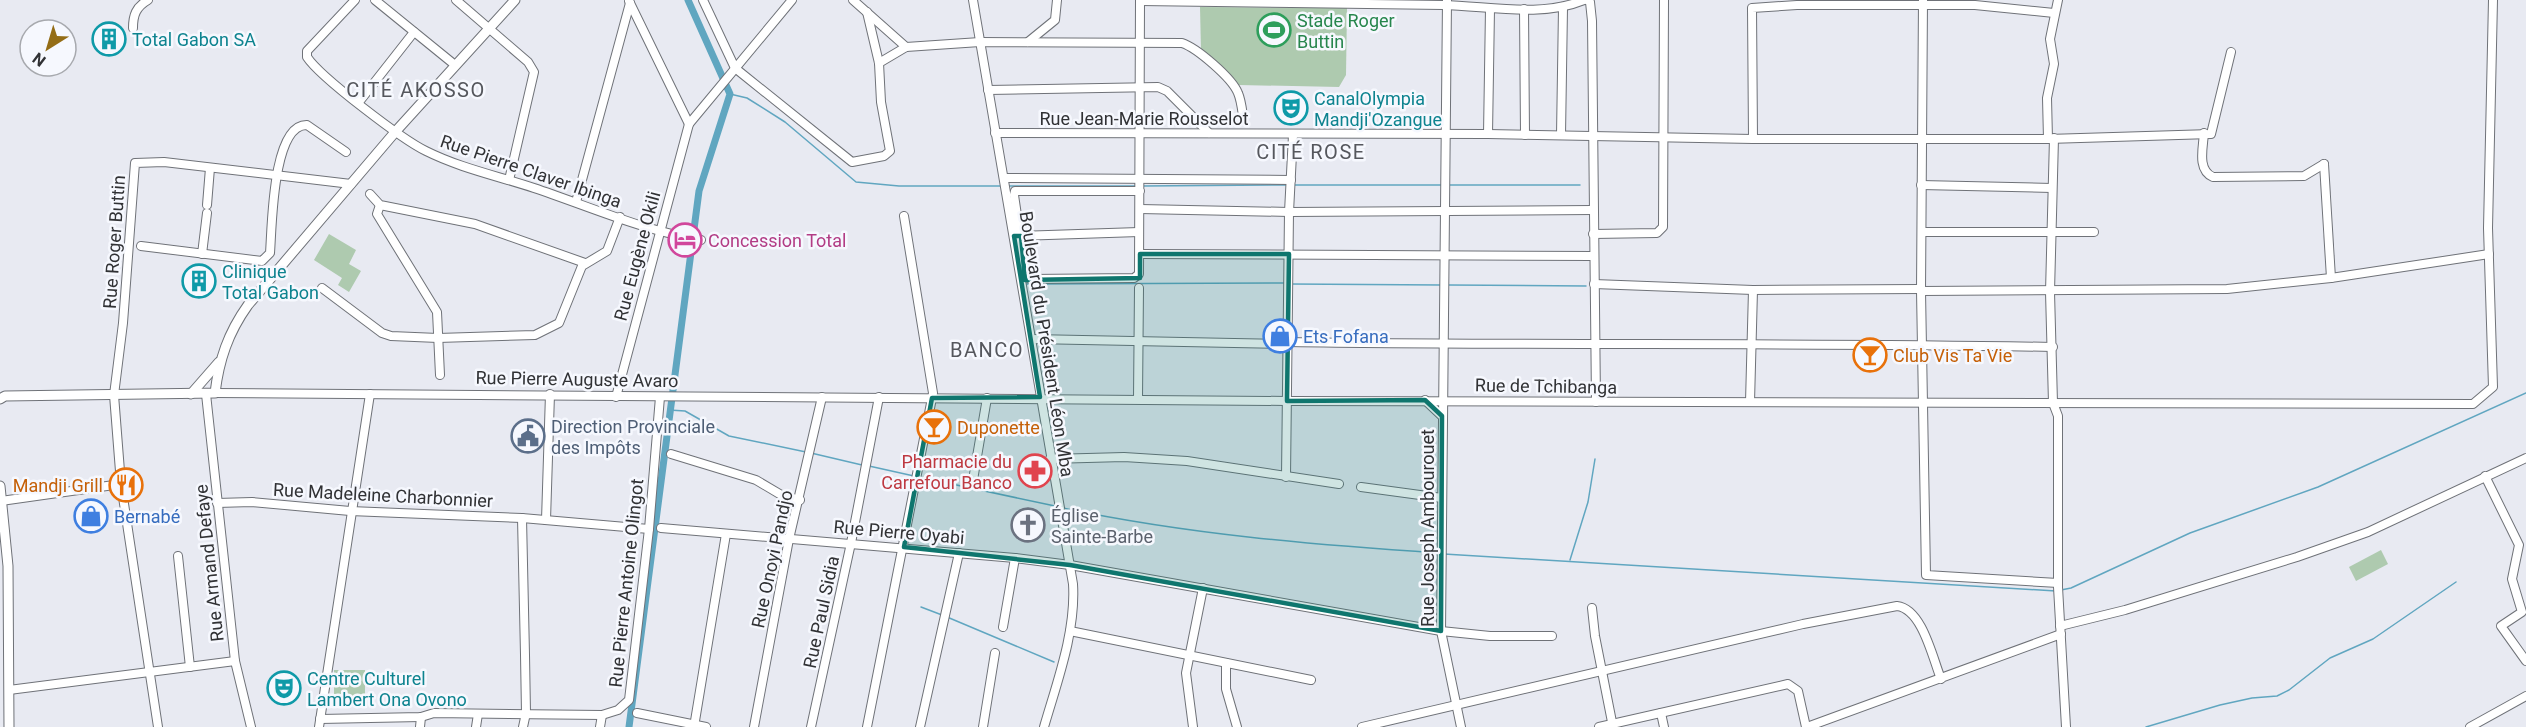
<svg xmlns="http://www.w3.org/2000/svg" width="2526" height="727" viewBox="0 0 2526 727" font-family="Roboto,sans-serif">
<rect width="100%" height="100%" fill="#e8eaf2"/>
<!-- grass -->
<g fill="#aecaaf">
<path d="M1200 7 1347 8 1346 75 1339 87 1239 85 1201 51Z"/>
<path d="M329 234 356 250 349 264 361 271 349 292 338 285 342 278 314 260Z"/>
<path d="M2381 550 2388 564 2356 581 2349 567Z"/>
<rect x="334" y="670" width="31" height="33"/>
</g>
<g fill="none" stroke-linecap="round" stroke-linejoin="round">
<!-- stream -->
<g stroke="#60a6c0" stroke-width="1.5">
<path d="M730 94 747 98 785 122 856 182 899 186H1003"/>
<path d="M1292 185H1441"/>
<path d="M1448 185H1580"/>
<path d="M1007 186H1138"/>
<path d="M1142 186 1288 185"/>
<path d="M1026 284 1285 283"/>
<path d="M1290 284 1441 285"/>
<path d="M1449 285 1586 286"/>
<path d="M669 410 685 411 729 436 806 452"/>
<path d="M811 453 862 465"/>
<path d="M869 466 914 476"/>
<path d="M919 477 1055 506"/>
<path d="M1063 508C1186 534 1314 545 1439 553"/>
<path d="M1444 554 2056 591"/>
<path d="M1570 560 1588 502 1595 459"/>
<path d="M2061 590 2071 588 2190 533 2318 487 2526 393"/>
<path d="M921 607 942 615"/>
<path d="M947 617 1054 662"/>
<path d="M2146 727 2220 705 2252 698 2277 696 2289 690 2330 658 2373 639 2456 582"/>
</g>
<!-- canal -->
<path stroke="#60a6c0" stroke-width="7" d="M629 727 699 191 730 94 688 0"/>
<defs>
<g id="minor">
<path d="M355 0 307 51V57C320 77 403 140 426 151 460 168 498 176 534 188 588 206 644 231 701 240"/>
<path d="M375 0 455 65"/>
<path d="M456 0 528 62 534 72 509 180"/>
<path d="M703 0 735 68 852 162 884 156 890 151 881 102 879 63 867 12"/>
<path d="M853 0 906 47"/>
<path d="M973 0 1073 584C1076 632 1057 682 1044 727"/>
<path d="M1140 0 1139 274 1134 278 1030 279 1026 276 1014 195 1015 191H1140"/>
<path d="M1447 0 1441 631 1461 727"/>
<path d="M1587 0 1590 2 1592 21 1596 402"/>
<path d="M1923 0 1921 291 1926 575 2058 583"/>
<path d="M629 1 689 124"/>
<path d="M1140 1C1241 3 1342 3 1443 5 1489 6 1540 18 1584 0"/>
<path d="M1524 9 1525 135"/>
<path d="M133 28C133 15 136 7 148 0"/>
<path d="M1028 42 1055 20 1057 0"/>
<path d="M879 63 906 47 980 42 1182 43C1197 48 1232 78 1238 93 1241 100 1242 109 1243 116"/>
<path d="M988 90 1158 87 1167 91 1209 133"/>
<path d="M359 102 414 32"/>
<path d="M995 133 1488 134 1753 139H2048L2211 134 2231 52"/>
<path d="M2204 133C2203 148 2197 170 2213 177L2304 176 2324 164"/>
<path d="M1488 134 1490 9"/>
<path d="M1561 135 1563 8"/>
<path d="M2054 138 2050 292 2053 403 2058 416V587L2066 727"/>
<path d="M1753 139 1752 8 1797 5H1975L2054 13"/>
<path d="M2048 139 2047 98 2054 64 2050 39 2058 0"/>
<path d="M2324 164 2331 278"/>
<path d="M1004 178 1291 180"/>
<path d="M1921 185 2052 188"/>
<path d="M370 194 380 205 475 224 585 263"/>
<path d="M576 202 630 3"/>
<path d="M207 205 210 168"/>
<path d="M380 205 377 214 437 312 440 375"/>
<path d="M1140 209 1289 212 1593 210"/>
<path d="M1922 232H2094"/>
<path d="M1593 234 1657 233 1663 227 1664 0"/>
<path d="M1018 236 1139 232"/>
<path d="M141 246 262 261 270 253C272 229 272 124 307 125L346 152"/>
<path d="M202 254 207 213"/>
<path d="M1140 254 1593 256"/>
<path d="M1594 284 1753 290 1921 289"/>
<path d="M322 288 382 333 391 336 438 338 535 335 559 323 582 266 607 251 620 217"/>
<path d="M1921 291 2227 289 2331 278 2489 254"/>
<path d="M1032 339 1289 344"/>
<path d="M1289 342C1543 346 1798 342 2053 347"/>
<path d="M215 393 1287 401 2473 404 2493 387 2488 228 2493 0"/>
<path d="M206 394 235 661 251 727"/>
<path d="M616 397 689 124 792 0"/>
<path d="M1138 398 1139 288"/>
<path d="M1425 400 1442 416"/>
<path d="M1750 402 1753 290"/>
<path d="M671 454 756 480 783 496 800 500"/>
<path d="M1050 459 1124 457 1187 461 1339 484"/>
<path d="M2485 476 2519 545 2512 579 2522 612 2501 626 2526 661"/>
<path d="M1286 477 1289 212 1293 135"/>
<path d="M973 480 987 398"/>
<path d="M1361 487 1442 498"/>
<path d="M1 501 121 484"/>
<path d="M217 503 252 502 350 511 522 518 649 529"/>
<path d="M522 518 525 655 526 713 523 727"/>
<path d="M546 520 550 394"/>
<path d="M661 528 1015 558 1070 565 1441 631 1490 636H1552"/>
<path d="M178 556 190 667"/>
<path d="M1592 608 1595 636 1613 727"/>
<path d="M2060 626 2125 610 2297 557 2368 532 2526 458"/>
<path d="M1003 627 1015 558"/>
<path d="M1070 631 1311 680"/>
<path d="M1226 663V689L1237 727"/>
<path d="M9 690 235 661"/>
<path d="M637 713 706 727"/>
<path d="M1661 713 1664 727"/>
<path d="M320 719 421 717 434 713 602 715 618 710 629 700 649 529 660 397"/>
<path d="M158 727 121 484 114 395 123 323 135 163 164 162 351 184"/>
<path d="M319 727 370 394"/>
<path d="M420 727 421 717"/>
<path d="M476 727 478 714"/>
<path d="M600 727 602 715"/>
<path d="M694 727 726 534"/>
<path d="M754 727 789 539 822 397"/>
<path d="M811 727 851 543 879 397"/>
<path d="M867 727 933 393 904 216"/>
<path d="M920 727 959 553"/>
<path d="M983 727 995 653"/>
<path d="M1193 727 1186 673 1203 588"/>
<path d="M1362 727 1803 624 1897 606C1922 609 1932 656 1941 679"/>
<path d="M1599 727 1788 684 1798 691 1806 727"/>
<path d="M1807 727 2061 634"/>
<path d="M2470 727 2526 696"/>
</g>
<g id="major">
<path d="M191 394 219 362"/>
<path d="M0 399 5 396 215 393C219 360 228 333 248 305L396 131 515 0"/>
<path d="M0 486 8 566 9 727"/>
</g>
</defs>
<!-- minor casing -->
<use href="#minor" stroke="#6f7278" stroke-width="10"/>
<!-- major casing -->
<use href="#major" stroke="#6f7278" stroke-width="11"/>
<!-- minor -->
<use href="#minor" stroke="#fff" stroke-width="8"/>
<!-- major -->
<use href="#major" stroke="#fff" stroke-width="9"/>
</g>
<!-- marked area -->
<path fill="#0f766e" fill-opacity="0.2" stroke="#0f766e" stroke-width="4.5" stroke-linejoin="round" d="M1014 236H1021L1025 280 1140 278V254H1289L1287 401 1425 400 1442 416 1441 631 1070 565 904 547 932 398 1040 397Z"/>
<!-- icons -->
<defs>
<symbol id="stadium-ring" viewBox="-11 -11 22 22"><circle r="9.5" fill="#f6f8fe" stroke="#2e9e5b" stroke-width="1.5"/><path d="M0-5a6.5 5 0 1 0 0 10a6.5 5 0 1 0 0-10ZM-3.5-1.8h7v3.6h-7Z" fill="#2e9e5b"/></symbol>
<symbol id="building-ring" viewBox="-11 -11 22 22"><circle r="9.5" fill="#f6f8fe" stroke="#0f9aa8" stroke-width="1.5"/><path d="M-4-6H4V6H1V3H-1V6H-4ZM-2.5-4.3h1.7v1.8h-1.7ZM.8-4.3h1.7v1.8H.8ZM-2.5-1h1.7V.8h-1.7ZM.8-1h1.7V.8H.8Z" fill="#0f9aa8"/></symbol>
<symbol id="theatre-ring" viewBox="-11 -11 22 22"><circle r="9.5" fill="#f6f8fe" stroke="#0f9aa8" stroke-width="1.5"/><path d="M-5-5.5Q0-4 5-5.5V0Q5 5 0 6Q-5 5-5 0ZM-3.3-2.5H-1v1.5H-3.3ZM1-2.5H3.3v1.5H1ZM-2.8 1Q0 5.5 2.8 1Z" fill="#0f9aa8"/></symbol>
<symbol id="hotel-ring" viewBox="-11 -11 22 22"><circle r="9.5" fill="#f6f8fe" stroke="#d1479c" stroke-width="1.5"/><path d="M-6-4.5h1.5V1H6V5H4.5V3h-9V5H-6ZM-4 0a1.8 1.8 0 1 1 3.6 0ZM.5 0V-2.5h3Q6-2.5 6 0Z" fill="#d1479c"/></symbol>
<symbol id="shop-ring" viewBox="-11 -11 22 22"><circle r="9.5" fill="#f6f8fe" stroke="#3f7fe0" stroke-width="1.5"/><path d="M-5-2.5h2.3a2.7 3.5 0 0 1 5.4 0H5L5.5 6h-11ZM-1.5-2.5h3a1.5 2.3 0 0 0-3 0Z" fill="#3f7fe0"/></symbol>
<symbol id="bar-ring" viewBox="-11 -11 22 22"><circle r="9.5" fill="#f6f8fe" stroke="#e8710a" stroke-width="1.5"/><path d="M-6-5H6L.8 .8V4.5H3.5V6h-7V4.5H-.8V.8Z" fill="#e8710a"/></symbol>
<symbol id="civic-ring" viewBox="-11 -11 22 22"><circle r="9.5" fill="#f6f8fe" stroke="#5c6f8a" stroke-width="1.5"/><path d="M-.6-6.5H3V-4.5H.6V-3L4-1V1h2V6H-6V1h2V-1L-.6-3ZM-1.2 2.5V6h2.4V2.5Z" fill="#5c6f8a"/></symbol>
<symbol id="pharmacy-ring" viewBox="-11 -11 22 22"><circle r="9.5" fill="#f6f8fe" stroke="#e0444e" stroke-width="1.5"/><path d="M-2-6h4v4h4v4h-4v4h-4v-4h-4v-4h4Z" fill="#e0444e"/></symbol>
<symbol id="restaurant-ring" viewBox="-11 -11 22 22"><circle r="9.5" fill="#f6f8fe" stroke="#e8710a" stroke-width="1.5"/><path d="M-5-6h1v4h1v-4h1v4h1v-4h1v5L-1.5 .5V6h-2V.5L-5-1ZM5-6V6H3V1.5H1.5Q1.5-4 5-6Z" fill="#e8710a"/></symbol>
<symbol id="church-ring" viewBox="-11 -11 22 22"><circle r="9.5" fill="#f6f8fe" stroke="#6b7280" stroke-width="1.5"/><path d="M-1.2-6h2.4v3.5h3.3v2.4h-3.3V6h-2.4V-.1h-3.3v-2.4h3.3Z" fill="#6b7280"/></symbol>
</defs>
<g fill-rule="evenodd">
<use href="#stadium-ring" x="1255" y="11" width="38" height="38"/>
<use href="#building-ring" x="90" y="20" width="38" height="38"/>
<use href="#theatre-ring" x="1272" y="89" width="38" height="38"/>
<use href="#hotel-ring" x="666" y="221" width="38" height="38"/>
<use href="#building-ring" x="180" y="262" width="38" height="38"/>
<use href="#shop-ring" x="1261" y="317" width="38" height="38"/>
<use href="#bar-ring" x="1851" y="336" width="38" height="38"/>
<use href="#bar-ring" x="915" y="408" width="38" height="38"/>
<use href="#civic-ring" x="509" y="417" width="38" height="38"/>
<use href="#pharmacy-ring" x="1016" y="452" width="38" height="38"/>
<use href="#restaurant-ring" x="107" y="466" width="38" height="38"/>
<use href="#shop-ring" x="72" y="497" width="38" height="38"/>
<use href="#church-ring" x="1009" y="506" width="38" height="38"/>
<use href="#theatre-ring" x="265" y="669" width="38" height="38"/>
</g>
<g text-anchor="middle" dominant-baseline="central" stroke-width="5" stroke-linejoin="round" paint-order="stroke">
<!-- leisure labels -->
<g font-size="18" fill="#27864d" stroke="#f6f8fe" text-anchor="start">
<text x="1297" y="20">Stade Roger<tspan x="1297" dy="21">Buttin</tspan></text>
</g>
<!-- culture labels -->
<g font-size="18" fill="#0d838f" stroke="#f6f8fe" text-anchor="start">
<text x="132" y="39">Total Gabon SA</text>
<text x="1314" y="98">CanalOlympia<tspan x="1314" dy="21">Mandji'Ozangue</tspan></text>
<text x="222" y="271">Clinique<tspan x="222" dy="21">Total Gabon</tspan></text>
<text x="307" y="678">Centre Culturel<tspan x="307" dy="21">Lambert Ona Ovono</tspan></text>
</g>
<!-- street labels -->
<g font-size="18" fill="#313235" stroke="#f6f8fe">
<text x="1144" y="118">Rue Jean-Marie Rousselot</text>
<text transform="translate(531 171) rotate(19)">Rue Pierre Claver Ibinga</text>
<text transform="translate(114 242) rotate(-86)">Rue Roger Buttin</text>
<text transform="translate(637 256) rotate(-75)">Rue Eugène Okili</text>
<text transform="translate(1047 344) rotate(81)">Boulevard du Président Léon Mba</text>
<text transform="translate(577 379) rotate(1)">Rue Pierre Auguste Avaro</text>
<text transform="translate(1546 386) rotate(1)">Rue de Tchibanga</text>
<text transform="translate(383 495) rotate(3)">Rue Madeleine Charbonnier</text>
<text transform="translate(1427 528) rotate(-90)">Rue Joseph Ambourouet</text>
<text transform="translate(899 532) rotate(5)">Rue Pierre Oyabi</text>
<text transform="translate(772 559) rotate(-78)">Rue Onoyi Pandjo</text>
<text transform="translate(209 563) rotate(-96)">Rue Armand Defaye</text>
<text transform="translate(626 583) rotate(-84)">Rue Pierre Antoine Olingot</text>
<text transform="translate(821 612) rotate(-78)">Rue Paul Sidia</text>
</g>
<!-- hotel labels -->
<g font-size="18" fill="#b23c85" stroke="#f6f8fe" text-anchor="start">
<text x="708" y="240">Concession Total</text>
</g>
<!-- shop labels -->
<g font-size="18" fill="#366cbe" stroke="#f6f8fe" text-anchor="start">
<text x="1303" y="336">Ets Fofana</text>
<text x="114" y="516">Bernabé</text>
</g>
<!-- food labels -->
<g font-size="18" fill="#c56008" stroke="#f6f8fe" text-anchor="start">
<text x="1893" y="355">Club Vis Ta Vie</text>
<text x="957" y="427">Duponette</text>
<text x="103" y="485" text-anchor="end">Mandji Grill</text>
</g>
<!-- service labels -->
<g font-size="18" fill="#4e5e75" stroke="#f6f8fe" text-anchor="start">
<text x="551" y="426">Direction Provinciale<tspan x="551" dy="21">des Impôts</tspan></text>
</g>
<!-- health labels -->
<g font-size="18" fill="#be3a42" stroke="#f6f8fe" text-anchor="end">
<text x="1012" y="461">Pharmacie du<tspan x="1012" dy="21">Carrefour Banco</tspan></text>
</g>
<!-- worship labels -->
<g font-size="18" fill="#5b616d" stroke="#f6f8fe" text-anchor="start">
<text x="1051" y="515">Église<tspan x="1051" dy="21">Sainte-Barbe</tspan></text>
</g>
<!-- neighbourhood labels -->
<g font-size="20" letter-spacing="1.5" fill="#55575d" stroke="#f6f8fe">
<text x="416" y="90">CITÉ AKOSSO</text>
<text x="1311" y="152">CITÉ ROSE</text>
<text x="987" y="350">BANCO</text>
</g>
</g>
<!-- north arrow -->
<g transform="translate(48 48) rotate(217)"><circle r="28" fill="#f6f8fe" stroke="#a7a9ae" stroke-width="1.5"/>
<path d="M0-4.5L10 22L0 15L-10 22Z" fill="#946d16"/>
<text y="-9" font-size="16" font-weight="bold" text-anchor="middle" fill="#313235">N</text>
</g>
</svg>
